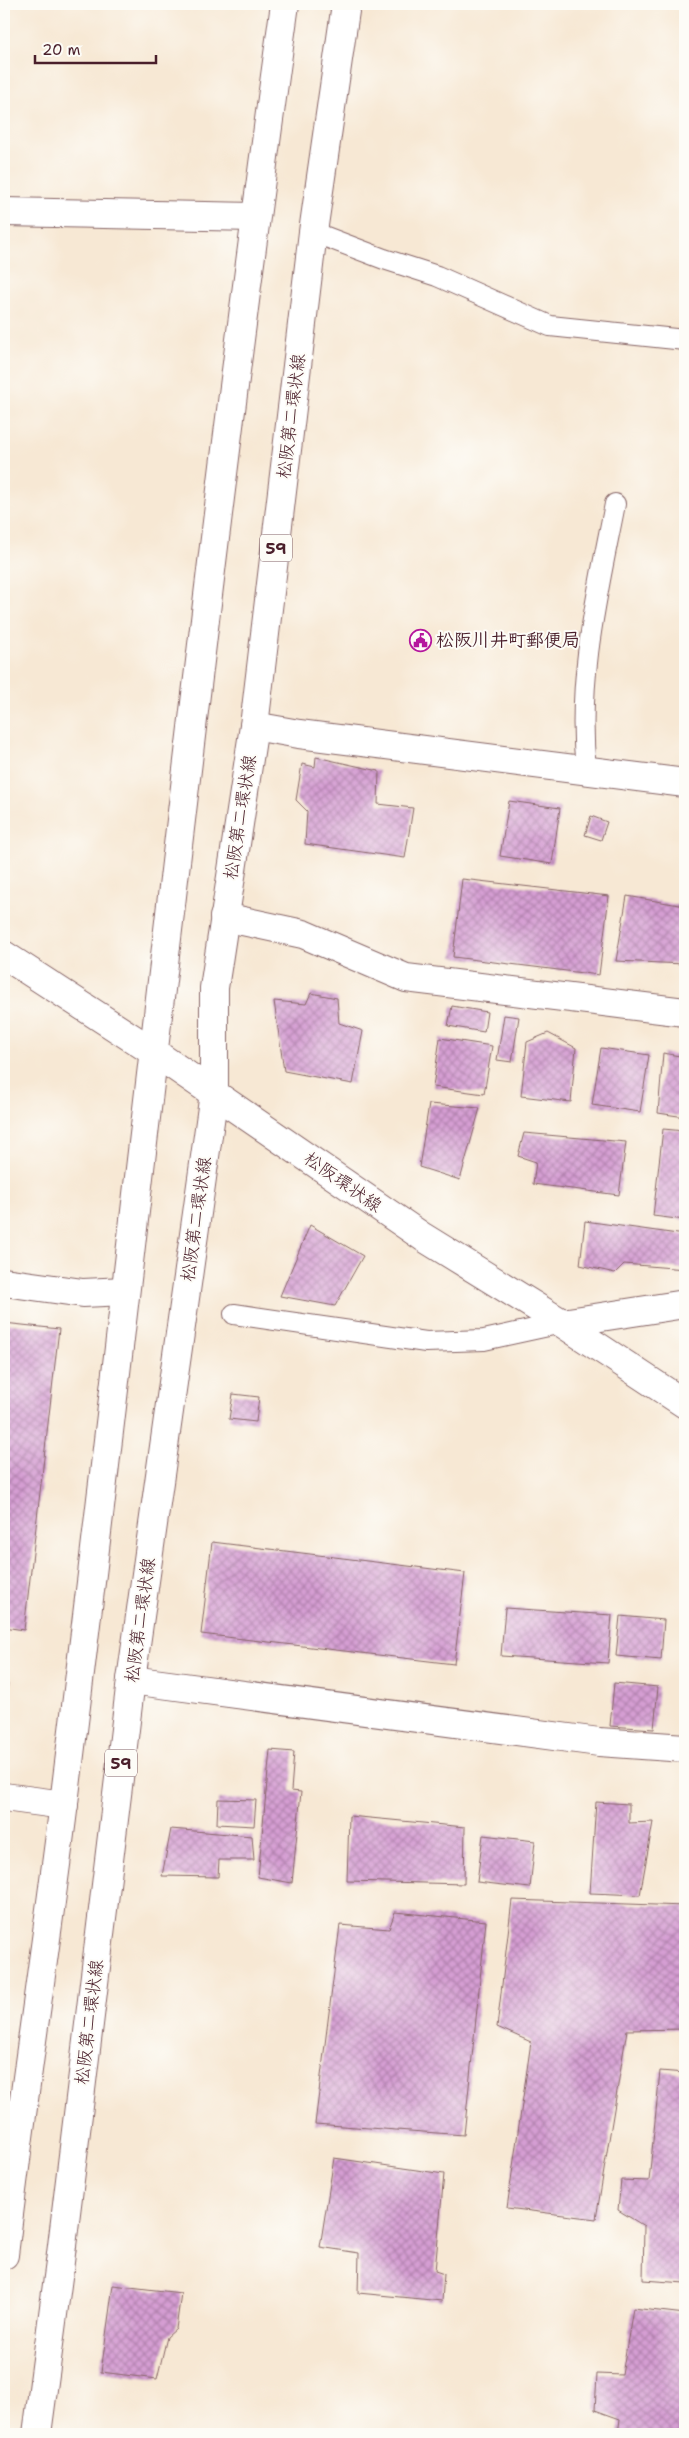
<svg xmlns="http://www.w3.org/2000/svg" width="689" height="2438" viewBox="0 0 689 2438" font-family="'Shantell Sans','Klee One',sans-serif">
<defs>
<pattern id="building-cross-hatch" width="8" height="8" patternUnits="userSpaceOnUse" patternTransform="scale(1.25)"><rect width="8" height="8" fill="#d59ed3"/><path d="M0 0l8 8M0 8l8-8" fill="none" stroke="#af80ab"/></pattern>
</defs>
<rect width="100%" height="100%" fill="#fdfcf7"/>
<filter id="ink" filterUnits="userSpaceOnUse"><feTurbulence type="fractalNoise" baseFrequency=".02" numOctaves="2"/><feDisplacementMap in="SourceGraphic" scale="10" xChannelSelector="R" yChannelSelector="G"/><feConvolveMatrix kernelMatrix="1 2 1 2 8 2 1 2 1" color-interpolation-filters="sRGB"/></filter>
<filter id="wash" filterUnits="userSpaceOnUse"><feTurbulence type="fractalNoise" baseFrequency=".0096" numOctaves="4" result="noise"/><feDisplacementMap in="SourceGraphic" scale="20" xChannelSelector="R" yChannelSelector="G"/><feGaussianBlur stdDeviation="1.12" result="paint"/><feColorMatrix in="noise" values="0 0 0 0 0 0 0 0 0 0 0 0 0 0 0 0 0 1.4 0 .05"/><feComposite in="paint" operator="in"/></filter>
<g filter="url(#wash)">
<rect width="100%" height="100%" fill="#f7e8d4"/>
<g id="blocks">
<!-- building -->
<g fill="url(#building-cross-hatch)">
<path d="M316 757 379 771 378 804 413 808 405 858 305 844 307 811 296 800 302 764 315 767Z"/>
<path d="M509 801 560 808 552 864 500 856Z"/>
<path d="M591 816 607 822 601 840 585 835Z"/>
<path d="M462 879 609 896 599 975 453 957Z"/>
<path d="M627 896 685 906V964L616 961Z"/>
<path d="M311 993 337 998 339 1023 363 1031 353 1084 284 1071 274 1001 306 1004Z"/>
<path d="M452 1006 487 1012 484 1032 448 1026Z"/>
<path d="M504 1015 519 1017 512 1062 497 1060Z"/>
<path d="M548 1033 576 1048 571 1102 521 1096 527 1042Z"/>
<path d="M440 1038 492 1046 484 1094 433 1087Z"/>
<path d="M601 1048 649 1055 640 1112 592 1105Z"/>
<path d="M663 1053 685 1057V1117L658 1113Z"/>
<path d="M429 1104 480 1108 460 1180 419 1167Z"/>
<path d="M663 1129 685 1131V1220L653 1216Z"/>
<path d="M524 1133 626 1142 619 1195 533 1184 536 1162 518 1156Z"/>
<path d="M585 1221 685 1235V1269L624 1264 615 1273 580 1265Z"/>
<path d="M310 1225 363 1256 335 1306 280 1296Z"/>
<path d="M4 1323 59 1329 24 1630 4 1627Z"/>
<path d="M233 1394 259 1397 256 1422 229 1419Z"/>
<path d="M212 1542 465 1573 454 1664 201 1634Z"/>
<path d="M505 1608 612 1615 608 1663 501 1656Z"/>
<path d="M620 1616 664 1620 661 1660 616 1656Z"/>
<path d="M614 1683 658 1687 654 1729 610 1726Z"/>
<path d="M4 1684H8L5 1708H4Z"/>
<path d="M270 1750 294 1752 291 1791 301 1792 292 1883 258 1877Z"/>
<path d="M218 1799 256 1800 254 1826 217 1824Z"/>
<path d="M596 1802 629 1804V1823L653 1822 640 1895 590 1893Z"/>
<path d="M349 1816 465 1827 464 1884 347 1881Z"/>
<path d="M171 1829 252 1836 254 1860H219L218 1877 162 1876Z"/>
<path d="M483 1835 535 1841 530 1888 477 1882Z"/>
<path d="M512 1900 685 1906V2029L627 2030 596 2219 507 2208 531 2042 497 2027Z"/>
<path d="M395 1912 486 1921 464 2135 315 2124 340 1925 389 1929Z"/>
<path d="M660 2071 685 2073V2283L643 2280 644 2226 618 2210 621 2180 649 2181Z"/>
<path d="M334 2158 444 2174 435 2271 444 2274 442 2301 358 2293 359 2253 320 2247Z"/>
<path d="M113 2285 181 2293 176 2329 167 2337 157 2379 101 2372Z"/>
<path d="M633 2308 685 2314V2434H618L620 2419 595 2410 597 2374 622 2375Z"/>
</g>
</g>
</g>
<g filter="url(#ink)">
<use href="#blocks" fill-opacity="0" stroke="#876566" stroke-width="1"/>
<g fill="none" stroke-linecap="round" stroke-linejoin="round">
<defs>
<g id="lane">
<path d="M313 232 384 259 437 276 550 326 685 340"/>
<path d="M586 769C576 680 598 591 615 504"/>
<path d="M234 1314 426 1342 484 1340 562 1323"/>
</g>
<g id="street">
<path d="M4 212 255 217"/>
<path d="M254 726 299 734 685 783"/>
<path d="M224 917 303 934 406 978 685 1012"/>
<path d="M4 1282 83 1293 125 1291"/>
<path d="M562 1323 685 1304"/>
<path d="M131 1680 599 1742 685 1748"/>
<path d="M4 1797 64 1805"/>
</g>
<path id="secondary" d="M4 955 152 1051 423 1237 562 1323 685 1404"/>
<g id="primary">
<path d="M4 2255C22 2104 45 1954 64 1803 139 1204 201 602 285 4"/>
<path d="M37 2434 60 2262 131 1680 214 1093V988L254 726 313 232 346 4"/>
</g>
</defs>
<!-- lane casing -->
<use href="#lane" stroke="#876566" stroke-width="22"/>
<!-- street casing -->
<use href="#street" stroke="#876566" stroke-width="30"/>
<!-- secondary casing -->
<use href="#secondary" stroke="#876566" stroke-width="30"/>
<!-- primary casing -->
<use href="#primary" stroke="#876566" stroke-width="30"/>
<!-- lane -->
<use href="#lane" stroke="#fff" stroke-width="20"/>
<!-- street -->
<use href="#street" stroke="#fff" stroke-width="28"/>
<!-- secondary -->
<use href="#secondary" stroke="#fff" stroke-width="28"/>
<!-- primary -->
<use href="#primary" stroke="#fff" stroke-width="28"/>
</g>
</g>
<!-- icons -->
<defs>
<symbol id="civic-ring" viewBox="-11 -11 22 22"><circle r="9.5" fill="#fdfcf7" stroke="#b5179e" stroke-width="1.5"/><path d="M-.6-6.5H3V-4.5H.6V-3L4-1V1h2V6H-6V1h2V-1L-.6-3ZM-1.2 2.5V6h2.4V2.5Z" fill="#b5179e"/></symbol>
</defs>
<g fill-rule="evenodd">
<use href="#civic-ring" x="408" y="628" width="25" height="25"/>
</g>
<g text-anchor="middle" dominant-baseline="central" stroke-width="4" stroke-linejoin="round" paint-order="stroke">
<!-- shield labels -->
<g fill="#fdfcf7" stroke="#806168" stroke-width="1">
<rect x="260" y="534.5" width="32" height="27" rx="4"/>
<rect x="105" y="1749.5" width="32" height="27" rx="4"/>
</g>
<g font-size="16" font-weight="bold" fill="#4a1f2b">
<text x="276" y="548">59</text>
<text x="121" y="1763">59</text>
</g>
<!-- street labels -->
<g font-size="18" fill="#4a1f2b" stroke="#fdfcf7">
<text transform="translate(291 416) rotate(-83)">松阪第二環状線</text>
<text transform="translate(240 817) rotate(-81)">松阪第二環状線</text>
<text transform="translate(343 1182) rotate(35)">松阪環状線</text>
<text transform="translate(196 1219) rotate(-82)">松阪第二環状線</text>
<text transform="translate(140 1620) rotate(-82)">松阪第二環状線</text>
<text transform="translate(89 2022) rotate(-83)">松阪第二環状線</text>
</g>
<!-- poi labels -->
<g font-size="18" font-weight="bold" fill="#4a1f2b" stroke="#fdfcf7" text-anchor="start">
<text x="436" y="640">松阪川井町郵便局</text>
</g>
</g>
<!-- margin -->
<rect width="689" height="2438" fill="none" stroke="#fdfcf7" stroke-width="20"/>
<!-- scale -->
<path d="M35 55v8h121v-8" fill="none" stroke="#4a1f2b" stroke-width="2.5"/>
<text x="42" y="55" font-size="15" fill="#4a1f2b" stroke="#fdfcf7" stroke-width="4" paint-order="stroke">20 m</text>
</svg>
